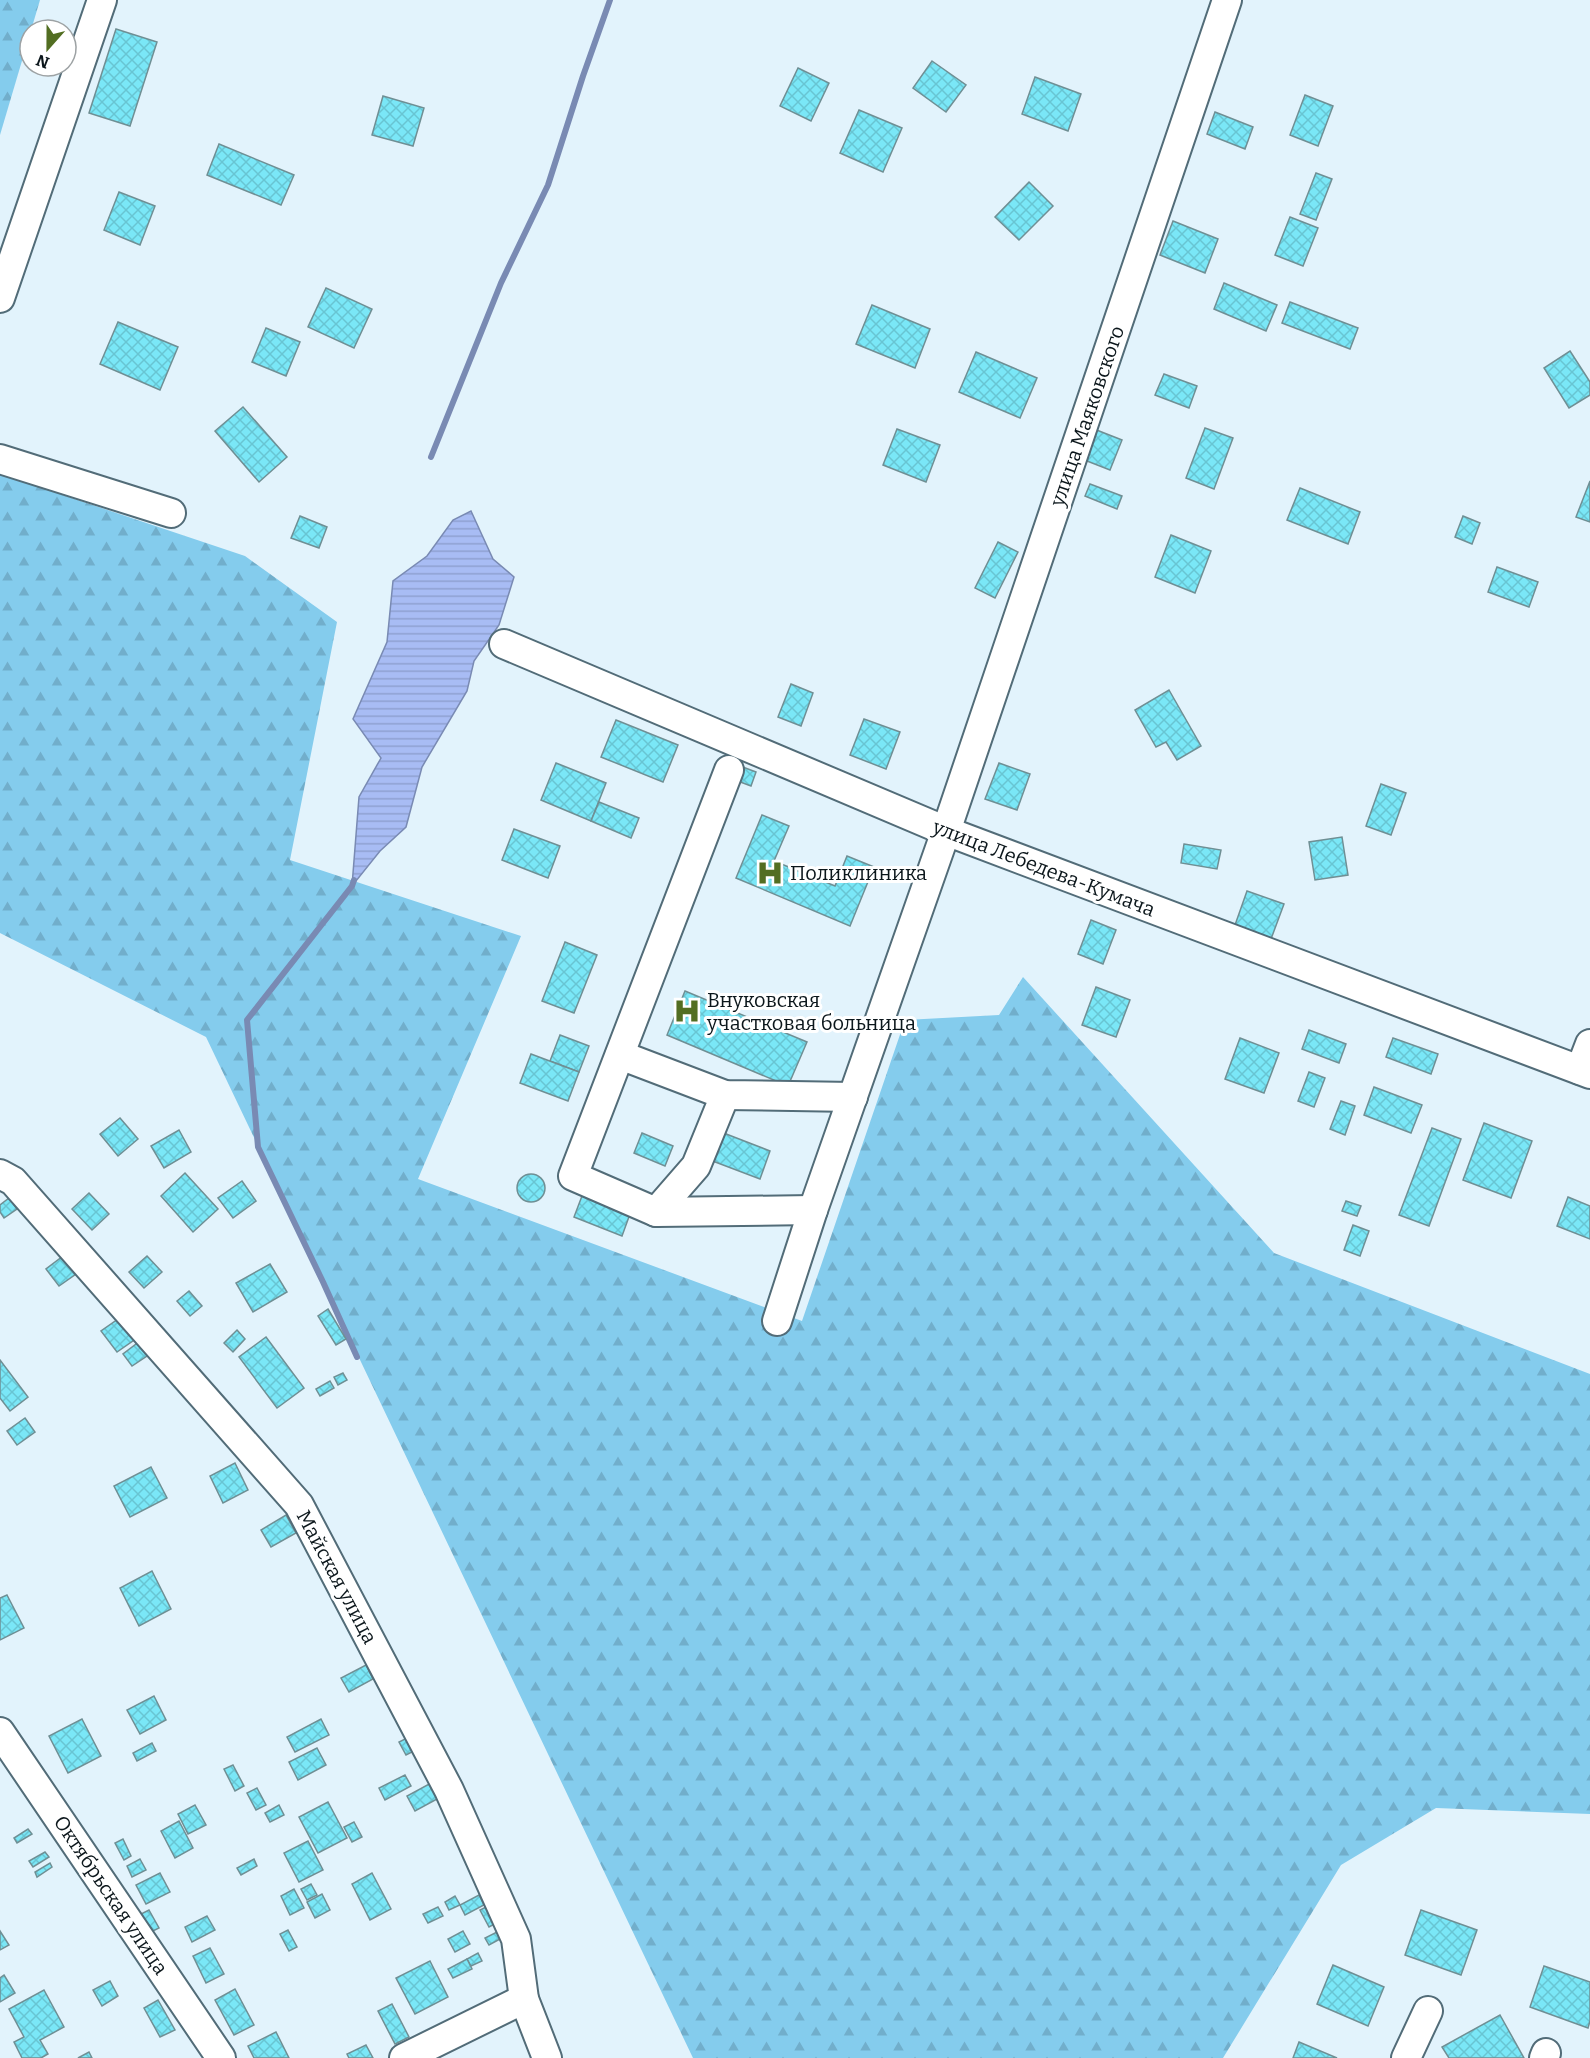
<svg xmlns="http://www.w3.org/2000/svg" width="1590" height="2058" viewBox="0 0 1590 2058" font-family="Bitter,serif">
<defs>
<pattern id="forest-firs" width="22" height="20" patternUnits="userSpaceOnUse" patternTransform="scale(1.5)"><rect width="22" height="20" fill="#84cced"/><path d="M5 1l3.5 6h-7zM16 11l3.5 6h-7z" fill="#71aecb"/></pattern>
<pattern id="water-rules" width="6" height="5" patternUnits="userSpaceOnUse" patternTransform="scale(1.5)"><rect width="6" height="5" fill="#a8bcf4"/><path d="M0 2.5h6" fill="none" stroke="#8fa1d1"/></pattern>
<pattern id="building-cross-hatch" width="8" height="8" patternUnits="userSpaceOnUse" patternTransform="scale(1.5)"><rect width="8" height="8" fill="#7ae7f7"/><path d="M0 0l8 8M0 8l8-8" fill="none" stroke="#68c5d3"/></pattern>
</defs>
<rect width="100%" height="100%" fill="#e2f3fc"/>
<!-- forest -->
<g fill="url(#forest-firs)">
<path d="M0 0H40L0 135Z"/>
<path d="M0 474 245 556 337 622 290 860 521 936 418 1179 802 1321 905 1020 999 1015 1023 977 1274 1253 1590 1374V1814L1436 1808 1341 1865 1223 2058H693L206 1037 0 933Z"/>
</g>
<!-- water -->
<path fill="url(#water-rules)" stroke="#798ab3" stroke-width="1.5" d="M471 511 493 559 514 577 499 625 474 661 467 691 422 767 406 827 380 851 352 886 359 797 381 758 353 719 387 642 393 581 427 556 453 520Z"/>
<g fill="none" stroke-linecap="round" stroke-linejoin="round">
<!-- stream -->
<g stroke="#798ab3" stroke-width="6">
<path d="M431 457 501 283 548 185 583 76 610 0"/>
<path d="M354 880 352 886 247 1020 258 1147 323 1282 357 1357"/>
</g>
</g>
<!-- building -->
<g fill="url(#building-cross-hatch)" stroke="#6f8f94" stroke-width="1.5">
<path d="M116 29 157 42 130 126 89 113Z"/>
<path d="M932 61 966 85 946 112 913 88Z"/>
<path d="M798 68 829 83 811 121 780 106Z"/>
<path d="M1035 77 1081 94 1068 131 1022 114Z"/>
<path d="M1305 95 1333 106 1318 146 1290 135Z"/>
<path d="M383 96 424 108 413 146 372 135Z"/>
<path d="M859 110 902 128 883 172 840 153Z"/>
<path d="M1215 112 1253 127 1245 149 1207 134Z"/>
<path d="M219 144 294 175 281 205 207 175Z"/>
<path d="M1316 173 1332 179 1316 220 1300 214Z"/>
<path d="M1029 182 1053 206 1019 240 995 217Z"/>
<path d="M119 192 155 206 140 245 104 230Z"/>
<path d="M1290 217 1318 228 1303 266 1275 255Z"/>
<path d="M1173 221 1218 239 1205 273 1160 255Z"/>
<path d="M1224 283 1277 305 1266 331 1214 309Z"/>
<path d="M326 288 372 309 354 348 308 327Z"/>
<path d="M1290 302 1358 328 1350 349 1282 323Z"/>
<path d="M872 305 930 329 915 368 856 344Z"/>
<path d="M118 322 178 347 160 390 100 364Z"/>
<path d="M266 328 300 342 286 376 252 362Z"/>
<path d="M1570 351 1590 382V395L1569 408 1544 368Z"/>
<path d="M976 352 1037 378 1020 418 959 392Z"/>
<path d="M1164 374 1197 386 1189 408 1155 395Z"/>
<path d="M243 407 287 457 259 482 215 431Z"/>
<path d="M1205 428 1233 438 1214 489 1186 478Z"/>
<path d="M897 429 940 445 926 482 883 465Z"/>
<path d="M1094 429 1122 440 1110 470 1082 459Z"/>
<path d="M1590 481V522L1576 517Z"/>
<path d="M1090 484 1122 496 1117 509 1085 496Z"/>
<path d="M1300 488 1360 512 1348 544 1287 520Z"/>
<path d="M300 516 327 527 319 548 291 538Z"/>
<path d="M1463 516 1480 523 1472 544 1455 537Z"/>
<path d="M1171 535 1211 551 1195 593 1155 577Z"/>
<path d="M998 542 1018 552 995 598 975 588Z"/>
<path d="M1497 567 1538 582 1529 607 1488 592Z"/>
<path d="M791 684 813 693 801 726 778 717Z"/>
<path d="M1169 690 1201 746 1177 760 1166 742 1156 747 1135 710Z"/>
<path d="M864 719 900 732 886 769 850 755Z"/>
<path d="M616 720 678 745 663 782 601 757Z"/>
<path d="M556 763 606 783 591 821 541 800Z"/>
<path d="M999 763 1030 774 1017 810 985 799Z"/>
<path d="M740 766 756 772 751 786 735 780Z"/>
<path d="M1381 784 1406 793 1391 835 1366 826Z"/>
<path d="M599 802 639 818 631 838 591 821Z"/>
<path d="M762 815 789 826 774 861 835 886 847 856 874 867 850 926 736 878Z"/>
<path d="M514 829 560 846 548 878 502 860Z"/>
<path d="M1342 837 1348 875 1315 880 1309 842Z"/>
<path d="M1184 844 1221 850 1217 869 1181 863Z"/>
<path d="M1247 891 1284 904 1271 939 1235 925Z"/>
<path d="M1091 920 1116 930 1103 964 1078 954Z"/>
<path d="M565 942 597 955 574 1013 542 1001Z"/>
<path d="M1096 987 1130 1000 1116 1037 1082 1025Z"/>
<path d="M685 991 807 1042 788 1086 667 1035Z"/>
<path d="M1309 1030 1346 1044 1339 1063 1302 1049Z"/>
<path d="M560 1035 589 1046 579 1072 550 1061Z"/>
<path d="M1240 1038 1279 1053 1264 1093 1225 1079Z"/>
<path d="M1393 1038 1438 1054 1431 1074 1386 1057Z"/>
<path d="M531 1054 579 1072 568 1101 520 1083Z"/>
<path d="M1309 1072 1325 1078 1314 1107 1298 1101Z"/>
<path d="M1374 1087 1422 1105 1411 1133 1364 1115Z"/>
<path d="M1341 1101 1355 1106 1345 1135 1330 1129Z"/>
<path d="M120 1118 138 1139 118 1156 100 1134Z"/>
<path d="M1484 1123 1532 1141 1511 1198 1463 1180Z"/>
<path d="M1432 1128 1461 1139 1429 1226 1399 1215Z"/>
<path d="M179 1130 191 1152 164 1168 151 1146Z"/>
<path d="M721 1132 770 1151 760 1179 710 1160Z"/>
<path d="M642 1133 673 1146 665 1166 634 1153Z"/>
<path d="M185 1173 218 1209 193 1232 161 1196Z"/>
<circle cx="531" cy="1188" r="14"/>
<path d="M242 1181 256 1201 233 1218 218 1198Z"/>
<path d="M89 1193 109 1214 92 1230 72 1209Z"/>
<path d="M582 1196 630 1214 622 1236 574 1217Z"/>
<path d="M1568 1197 1590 1206V1239L1557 1226Z"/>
<path d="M9 1198 17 1209 4 1218 0 1212V1205Z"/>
<path d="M1346 1201 1361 1206 1357 1216 1342 1211Z"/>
<path d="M1353 1225 1369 1231 1360 1256 1344 1250Z"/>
<path d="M63 1256 76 1274 59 1286 46 1269Z"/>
<path d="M147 1256 162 1272 144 1288 129 1272Z"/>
<path d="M270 1264 287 1292 253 1312 236 1283Z"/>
<path d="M189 1291 202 1306 190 1316 177 1301Z"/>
<path d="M328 1309 346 1339 336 1345 318 1316Z"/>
<path d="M121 1317 137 1338 117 1352 101 1331Z"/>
<path d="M237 1330 245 1339 233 1352 224 1343Z"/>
<path d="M266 1337 304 1388 277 1408 239 1357Z"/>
<path d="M140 1341 150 1354 132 1366 123 1354Z"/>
<path d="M0 1360 28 1397 10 1411 0 1398Z"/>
<path d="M343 1373 347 1380 338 1385 334 1377Z"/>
<path d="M330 1381 334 1388 320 1396 316 1389Z"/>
<path d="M25 1418 35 1432 17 1445 7 1431Z"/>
<path d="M235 1463 248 1490 223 1503 210 1476Z"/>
<path d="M151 1467 167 1498 130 1517 114 1486Z"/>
<path d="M286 1515 296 1533 271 1547 261 1530Z"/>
<path d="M152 1571 171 1609 139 1626 120 1588Z"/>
<path d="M7 1595 24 1628 0 1640V1598Z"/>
<path d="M366 1665 373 1679 349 1692 341 1678Z"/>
<path d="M154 1696 166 1720 140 1734 127 1710Z"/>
<path d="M82 1719 101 1756 68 1773 49 1736Z"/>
<path d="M321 1719 329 1735 295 1752 287 1737Z"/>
<path d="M409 1737 416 1750 406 1755 399 1742Z"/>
<path d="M152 1743 156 1751 137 1761 133 1753Z"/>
<path d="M317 1748 326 1765 298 1780 289 1762Z"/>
<path d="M233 1765 244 1786 235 1791 224 1769Z"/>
<path d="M405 1775 411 1786 385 1800 379 1788Z"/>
<path d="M431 1783 439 1798 415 1811 407 1796Z"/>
<path d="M257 1788 266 1805 256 1810 247 1793Z"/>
<path d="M328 1802 347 1838 318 1853 299 1817Z"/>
<path d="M195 1805 206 1825 188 1834 178 1814Z"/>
<path d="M279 1805 284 1815 270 1822 265 1813Z"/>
<path d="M179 1821 193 1848 175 1858 161 1831Z"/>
<path d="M354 1822 362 1837 352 1842 344 1827Z"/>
<path d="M28 1829 32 1834 17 1843 14 1838Z"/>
<path d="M123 1839 131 1856 124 1860 115 1843Z"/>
<path d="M308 1841 323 1870 299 1882 284 1853Z"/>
<path d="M45 1852 49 1857 33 1867 29 1861Z"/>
<path d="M140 1859 146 1870 132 1877 127 1866Z"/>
<path d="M254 1859 257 1866 241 1875 237 1868Z"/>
<path d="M50 1863 52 1867 37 1877 35 1872Z"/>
<path d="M160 1873 170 1892 146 1904 136 1885Z"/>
<path d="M372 1873 391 1909 370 1920 352 1884Z"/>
<path d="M311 1884 317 1895 307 1900 301 1889Z"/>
<path d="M294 1889 304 1908 290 1915 281 1896Z"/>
<path d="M322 1894 330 1910 315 1918 307 1902Z"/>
<path d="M479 1895 484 1905 465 1915 460 1905Z"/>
<path d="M455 1896 460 1905 449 1910 445 1902Z"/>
<path d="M496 1902 504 1919 489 1927 480 1910Z"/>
<path d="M438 1907 443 1916 428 1923 423 1914Z"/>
<path d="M149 1910 159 1928 147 1934 137 1916Z"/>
<path d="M1421 1910 1477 1930 1461 1975 1405 1955Z"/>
<path d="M207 1916 215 1930 192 1942 185 1927Z"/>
<path d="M507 1927 511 1933 489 1945 485 1938Z"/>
<path d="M288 1930 297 1947 289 1951 280 1934Z"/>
<path d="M0 1931 9 1945 0 1950Z"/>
<path d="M463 1931 470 1944 455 1952 448 1939Z"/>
<path d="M210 1948 224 1974 206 1983 193 1956Z"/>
<path d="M478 1953 482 1961 471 1966 467 1959Z"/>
<path d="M467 1959 472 1969 453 1978 448 1969Z"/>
<path d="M430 1961 448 1997 415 2014 396 1978Z"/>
<path d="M1333 1965 1384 1987 1368 2026 1317 2004Z"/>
<path d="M1544 1966 1590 1982V2021L1588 2028 1530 2007Z"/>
<path d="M4 1975 15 1993 0 2002V1978Z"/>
<path d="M110 1981 118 1996 102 2006 93 1990Z"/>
<path d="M235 1989 254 2025 234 2035 215 2000Z"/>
<path d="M44 1990 64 2027 40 2040 48 2054 41 2058H22L14 2042 24 2037 9 2009Z"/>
<path d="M158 2000 175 2030 160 2037 144 2008Z"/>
<path d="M392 2004 409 2037 395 2044 378 2011Z"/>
<path d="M1500 2015 1524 2058H1449L1442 2047Z"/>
<path d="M276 2032 289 2058H254L248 2046Z"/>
<path d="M1299 2042 1337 2058H1293Z"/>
<path d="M366 2045 373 2058H349L347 2054Z"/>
<path d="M89 2052 92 2058H78Z"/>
</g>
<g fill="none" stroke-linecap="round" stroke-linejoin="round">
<defs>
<g id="minor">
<path d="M0 298 102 0"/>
<path d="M0 459 171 513"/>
<path d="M504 644 946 831 1590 1074"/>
<path d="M729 770 573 1176 656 1212 813 1210"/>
<path d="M620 1055 725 1095 853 1097"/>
<path d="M1580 1070 1590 1044"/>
<path d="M0 1174 13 1181 299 1505 449 1790 516 1939 524 1999 547 2058"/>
<path d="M656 1212 696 1166 725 1095"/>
<path d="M777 1321 813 1210 946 831 1227 0"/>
<path d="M0 1732 221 2058"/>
<path d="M404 2058 524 1999"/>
<path d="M1406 2058 1428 2011"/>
<path d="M1544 2058 1546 2053"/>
</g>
</defs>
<!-- minor casing -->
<use href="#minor" stroke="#526c78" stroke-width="32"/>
<!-- minor -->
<use href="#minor" stroke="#fff" stroke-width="28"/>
</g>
<!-- icons -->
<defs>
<symbol id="hospital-bare" viewBox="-9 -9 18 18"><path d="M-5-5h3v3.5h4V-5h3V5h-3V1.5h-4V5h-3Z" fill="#526e22" stroke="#fff" stroke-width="2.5" paint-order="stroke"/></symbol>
</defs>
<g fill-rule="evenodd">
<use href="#hospital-bare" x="751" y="854" width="38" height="38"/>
<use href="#hospital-bare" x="668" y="992" width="38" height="38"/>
</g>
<g text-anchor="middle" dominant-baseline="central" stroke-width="6" stroke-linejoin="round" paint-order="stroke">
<!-- street labels -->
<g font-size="20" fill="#0b161b" stroke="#fff">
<text transform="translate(1087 416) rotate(-71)">улица Маяковского</text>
<text transform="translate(1044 868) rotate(21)">улица Лебедева-Кумача</text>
<text transform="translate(337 1577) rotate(62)">Майская улица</text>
<text transform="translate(111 1895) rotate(56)">Октябрьская улица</text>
</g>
<!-- poi labels -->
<g font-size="20" fill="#0b161b" stroke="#fff" text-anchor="start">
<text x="790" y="873">Поликлиника</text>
<text x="707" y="1000">Внуковская<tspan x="707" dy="23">участковая больница</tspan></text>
</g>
</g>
<!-- north arrow -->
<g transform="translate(48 48) rotate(201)"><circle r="28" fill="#ffffff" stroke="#9da2a4" stroke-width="1.5"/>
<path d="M0-4.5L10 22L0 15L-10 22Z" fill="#526e22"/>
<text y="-9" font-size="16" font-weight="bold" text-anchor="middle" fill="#0b161b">N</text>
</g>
</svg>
